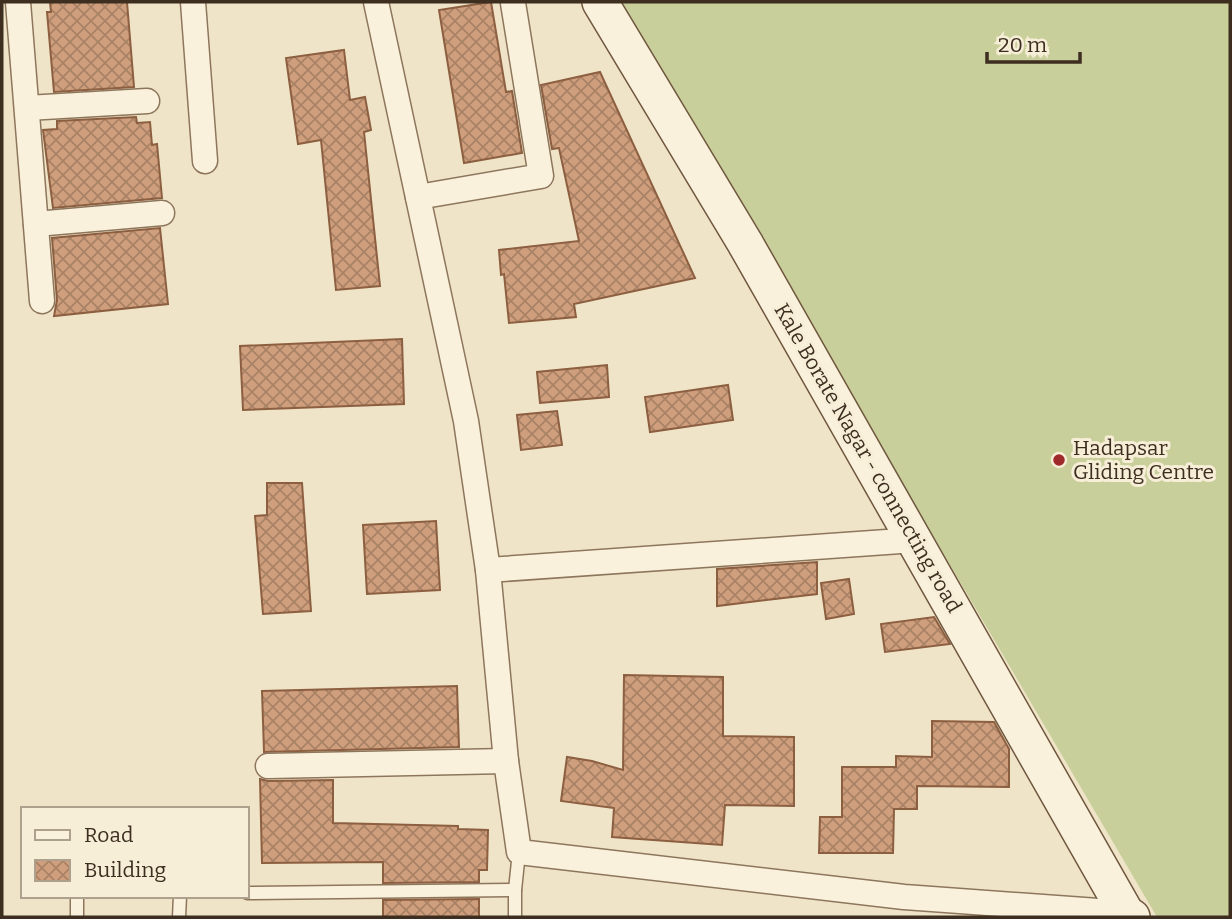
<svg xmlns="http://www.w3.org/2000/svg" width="1232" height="919" viewBox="0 0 1232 919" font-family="Bitter,serif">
<defs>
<pattern id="building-cross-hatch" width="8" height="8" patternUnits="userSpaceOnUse" patternTransform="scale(1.75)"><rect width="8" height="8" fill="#cf9f7d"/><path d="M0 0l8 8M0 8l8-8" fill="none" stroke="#a98266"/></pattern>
</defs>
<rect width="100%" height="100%" fill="#f0e4c8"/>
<!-- pitch -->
<path fill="#c9cf9b" d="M619 2H1230V917H1157Z"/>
<!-- building -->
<g fill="url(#building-cross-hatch)" stroke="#8d5f41" stroke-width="2">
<path d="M50 2H127L134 87 54 92 47 12H51Z"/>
<path d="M491 2 506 92 512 91 522 153 464 163 439 10Z"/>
<path d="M344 50 350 100 365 97 371 130 364 132 380 286 336 290 321 140 298 144 286 58Z"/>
<path d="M600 72 695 278 574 304 576 317 509 323 504 274 501 275 499 250 579 241 559 148 552 149 541 85Z"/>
<path d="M136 117 137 123 150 122 152 145 157 144 162 198 53 208 43 130 57 129V121Z"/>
<path d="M160 228 168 304 54 316 57 300 52 238Z"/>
<path d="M402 339 404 404 243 410 240 346Z"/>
<path d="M607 365 609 397 540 403 537 372Z"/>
<path d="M728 385 733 420 650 432 645 397Z"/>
<path d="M557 411 562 445 521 450 517 415Z"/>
<path d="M267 483H302L311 611 263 614 255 516 267 515Z"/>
<path d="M436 521 440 590 367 594 363 525Z"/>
<path d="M817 562V594L717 606V569Z"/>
<path d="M849 579 854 614 826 619 821 583Z"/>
<path d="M934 617 950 644 885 652 881 624Z"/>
<path d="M624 675 723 677V736L794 737V806L725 805 722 845 612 837 614 808 561 801 567 757 592 761 623 770Z"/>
<path d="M457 686 459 747 264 752 262 691Z"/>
<path d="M932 721 994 722 1009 749V787L917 786V809H894L893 853H819L820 817H842V767H896V756L932 757Z"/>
<path d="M260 779 268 781 333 780V823L458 826V829L488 830 487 870H479V882L383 883V862L262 863Z"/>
<path d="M479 899V917H383V900Z"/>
</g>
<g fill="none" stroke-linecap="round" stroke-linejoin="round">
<defs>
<g id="lane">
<path d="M247 893 515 890"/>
<path d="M77 917V896"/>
<path d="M179 917 180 896"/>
<path d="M515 917V890L519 852"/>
</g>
<g id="street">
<path d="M18 2 42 301"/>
<path d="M193 2 205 161"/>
<path d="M376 2 466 421 488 570 506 761 519 852 904 897 1126 913"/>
<path d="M27 108 147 101"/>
<path d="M418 197 541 176 513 3"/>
<path d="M36 224 162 213"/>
<path d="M488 570 915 540"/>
<path d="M268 766 506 761"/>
</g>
<path id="secondary" d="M600 2 745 243 1126 913 1132 917"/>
</defs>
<!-- lane casing -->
<use href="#lane" stroke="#8d765c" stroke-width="15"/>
<!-- street casing -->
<use href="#street" stroke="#8d765c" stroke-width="27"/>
<!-- secondary casing -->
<use href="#secondary" stroke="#6f573f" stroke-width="38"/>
<!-- lane -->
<use href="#lane" stroke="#faf1dc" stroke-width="12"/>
<!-- street -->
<use href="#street" stroke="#faf1dc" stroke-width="24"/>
<!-- secondary -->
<use href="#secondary" stroke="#faf1dc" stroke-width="35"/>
</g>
<!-- markers -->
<circle fill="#9e2a2b" stroke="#f7eed8" stroke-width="2.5" cx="1059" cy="460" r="7"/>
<g text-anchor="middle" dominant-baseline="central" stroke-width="6" stroke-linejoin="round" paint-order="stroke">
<!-- poi labels -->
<g font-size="21" fill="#3d2e20" stroke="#f7eed8" text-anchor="start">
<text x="1073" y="448">Hadapsar<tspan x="1073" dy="24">Gliding Centre</tspan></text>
</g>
<!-- street labels -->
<g font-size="21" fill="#3d2e20" stroke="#f7eed8">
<text transform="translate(868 458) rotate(60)">Kale Borate Nagar - connecting road</text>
</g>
</g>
<!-- border -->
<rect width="1232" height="919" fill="none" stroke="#3d2e20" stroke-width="7"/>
<!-- legend -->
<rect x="21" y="807" width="228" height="91" fill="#f7eed8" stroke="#ada18e" stroke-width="2"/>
<rect x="35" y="830" width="35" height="10" fill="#faf1dc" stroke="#ada18e" stroke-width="2"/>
<text x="84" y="842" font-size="21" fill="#3d2e20">Road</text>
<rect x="35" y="860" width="35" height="21" fill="url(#building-cross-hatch)" stroke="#ada18e" stroke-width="2"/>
<text x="84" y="877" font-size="21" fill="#3d2e20">Building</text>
<!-- scale -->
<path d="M987 52v10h93v-10" fill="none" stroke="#3d2e20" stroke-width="3.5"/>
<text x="998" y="52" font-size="21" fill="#3d2e20" stroke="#f7eed8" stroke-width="5" paint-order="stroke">20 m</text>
</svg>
